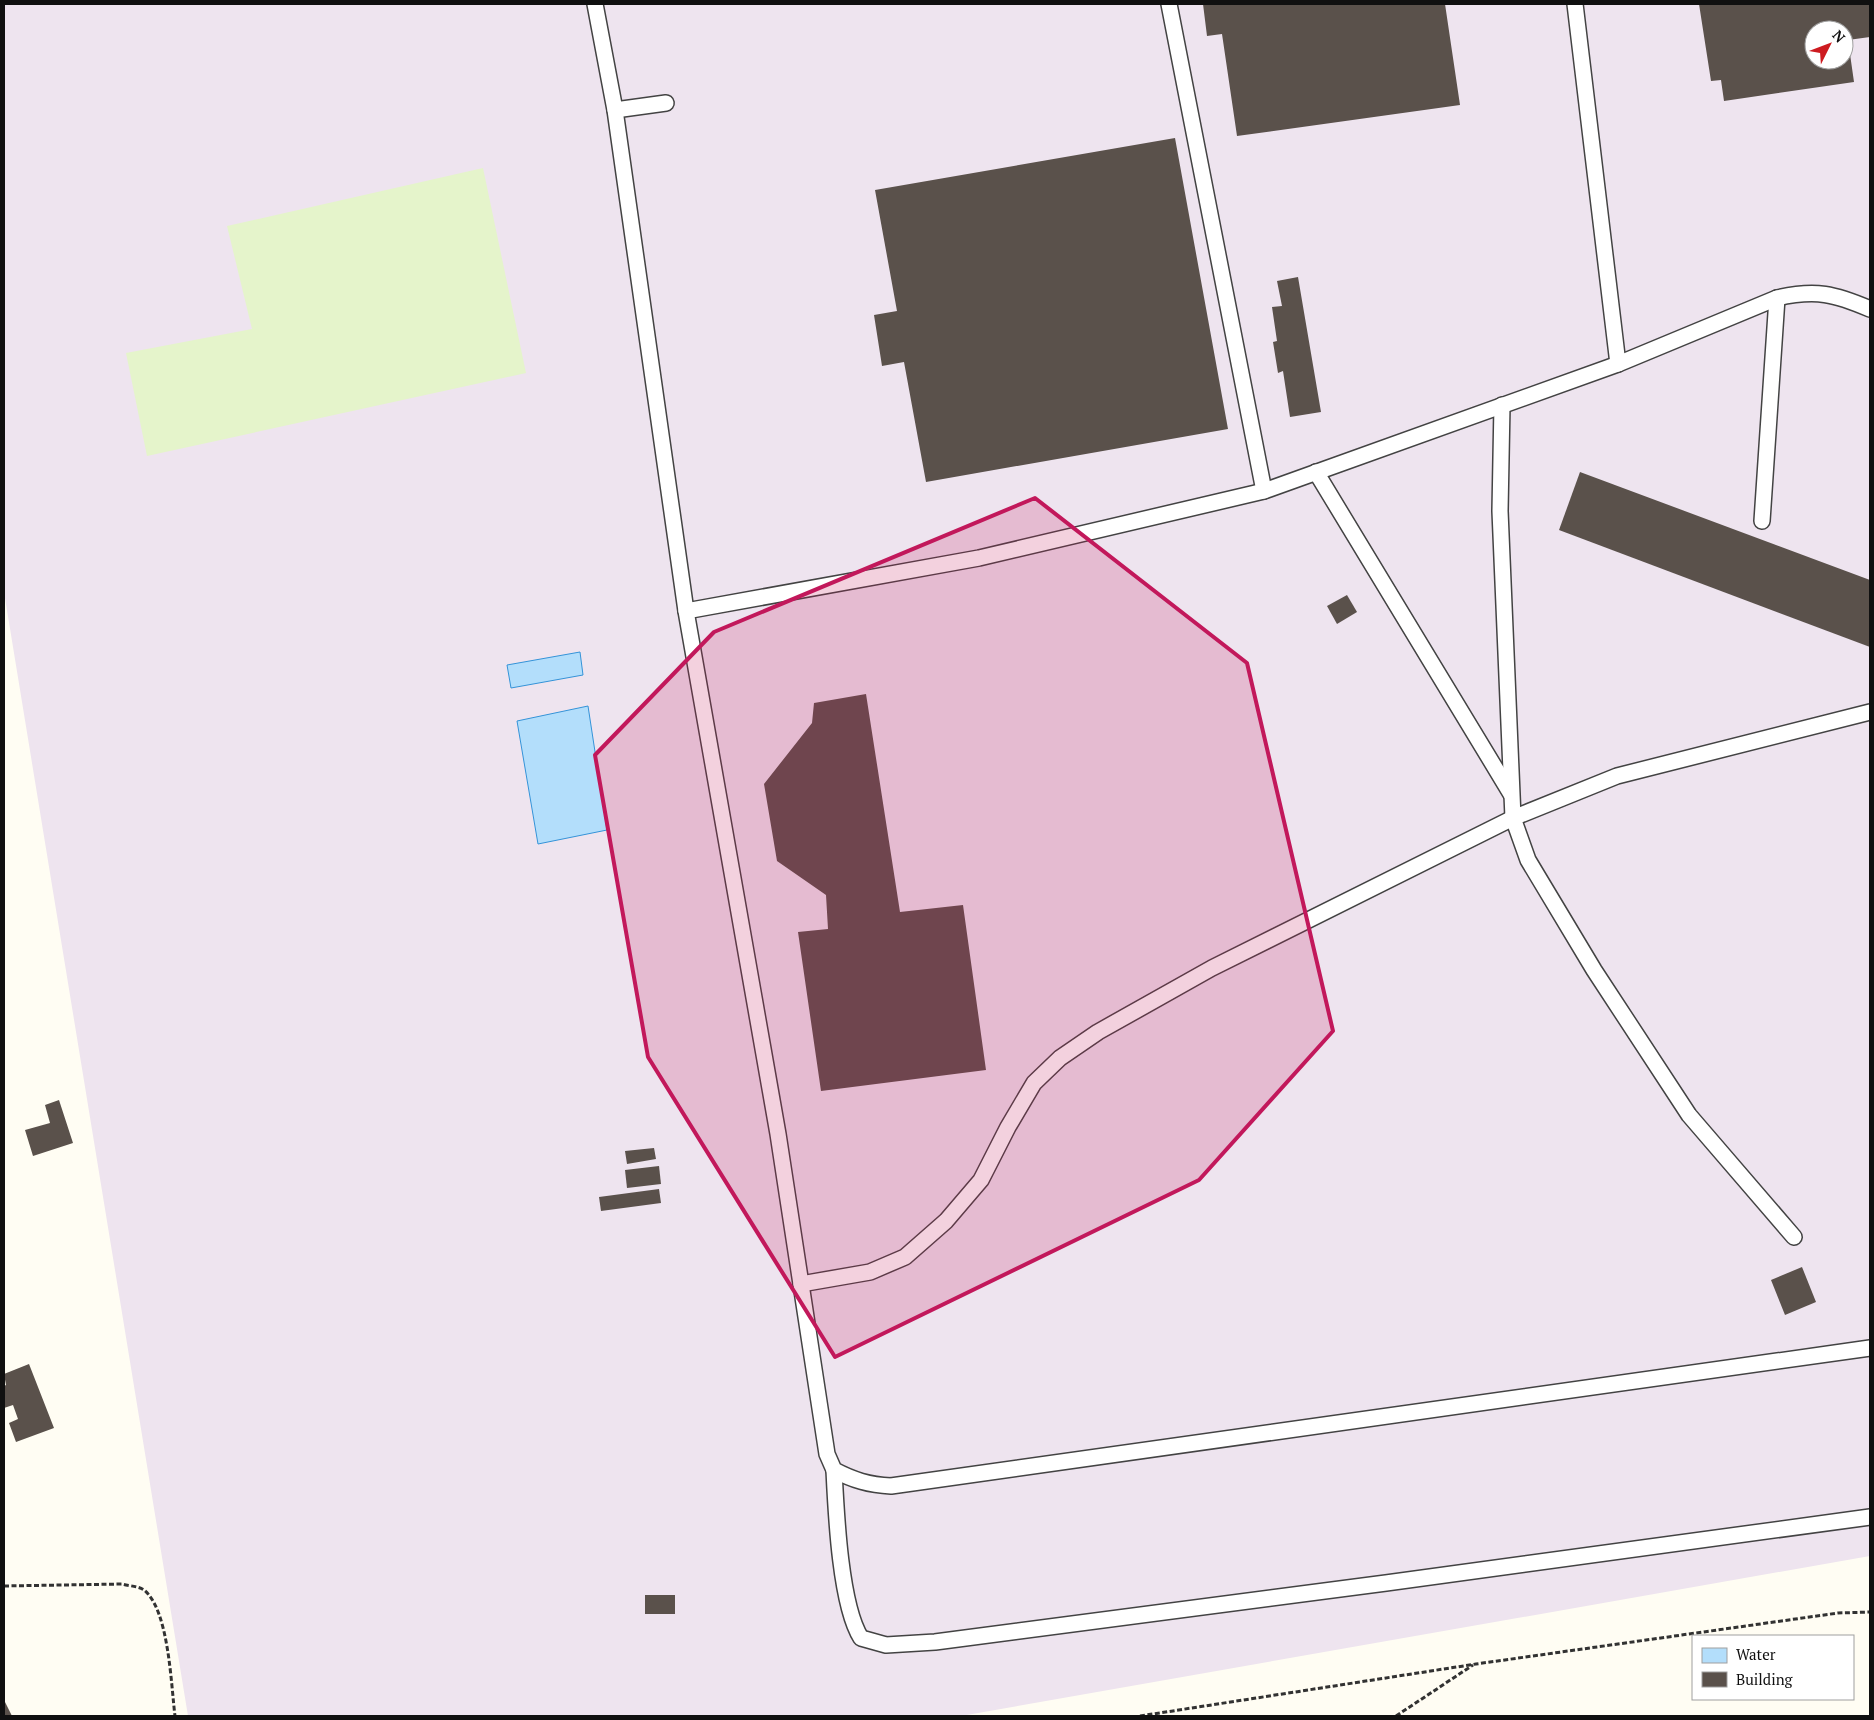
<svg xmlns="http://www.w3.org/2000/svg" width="1874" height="1720" viewBox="0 0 1874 1720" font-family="'PT Serif',serif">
<rect width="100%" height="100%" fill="#fffdf3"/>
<!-- industrial -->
<path fill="#eee4ef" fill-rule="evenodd" d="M4 4H1870V1556L961 1716H188L4 592ZM1814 30H1844V60H1814Z"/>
<!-- pitch -->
<path fill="#e5f4cb" d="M483 168 526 373 147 456 126 353 252 329 227 226Z"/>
<!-- water -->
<g fill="#b3defb" stroke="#3493d8">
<path d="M580 652 583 675 511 688 507 665Z"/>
<path d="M588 706 607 830 538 844 517 721Z"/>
</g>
<!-- building -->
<g fill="#5a514b" fill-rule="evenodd">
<path d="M1203 4H1445L1460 105 1237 136 1222 34 1207 36Z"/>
<path d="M1699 4H1870V37L1848 40 1854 82 1724 101 1721 80 1711 81ZM1814 30H1844V60H1814Z"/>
<path d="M1175 138 1228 429 926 482 904 362 882 366 874 315 897 311 875 190Z"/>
<path d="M1298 277 1321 412 1290 417 1283 371 1278 373 1273 342 1277 341 1272 307 1282 306 1277 281Z"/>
<path d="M1580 472 1870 580V647L1559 530Z"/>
<path d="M1347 595 1357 612 1337 624 1327 606Z"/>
<path d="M866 694 900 912 963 905 986 1070 821 1091 798 932 828 929 826 895 777 861 764 784 812 723 814 703Z"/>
<path d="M59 1100 73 1143 33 1156 25 1130 50 1123 45 1105Z"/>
<path d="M654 1148 656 1159 627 1164 625 1151Z"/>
<path d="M659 1166 661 1184 627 1188 625 1170Z"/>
<path d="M659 1189 661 1203 601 1211 599 1197Z"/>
<path d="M1802 1267 1816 1302 1785 1315 1771 1280Z"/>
<path d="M29 1364 54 1428 16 1442 9 1423 18 1419 13 1405 4 1408V1386L6 1385 4 1374Z"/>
<rect x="645" y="1595" width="30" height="19"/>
<path d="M4 1702H5L12 1716H4Z"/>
</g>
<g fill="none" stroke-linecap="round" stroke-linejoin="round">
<defs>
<g id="service">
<path d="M595 4 615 110 686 611 778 1134 827 1454 834 1470C853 1480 869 1485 891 1486L1870 1348"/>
<path d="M1169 4 1264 491"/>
<path d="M1575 4 1618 364"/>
<path d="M615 110 666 103"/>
<path d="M1502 405 1500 511 1513 818 1528 860 1594 970 1689 1115 1794 1237"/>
<path d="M1316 472 1511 794"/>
<path d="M1762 521 1777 298"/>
<path d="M686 611 979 558 1264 491 1618 364 1777 298C1816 289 1835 294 1870 309"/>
<path d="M801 1284 870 1272 905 1257 946 1221 981 1180 1008 1127 1034 1083 1060 1058 1098 1032 1212 968 1513 818 1617 776 1870 712"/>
<path d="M834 1470C836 1511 840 1605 861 1638L886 1645 935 1642 1386 1583 1870 1517"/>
</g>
</defs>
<!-- service casing -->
<use href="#service" stroke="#434343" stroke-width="18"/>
<!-- path -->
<g stroke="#323232" stroke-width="3" stroke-dasharray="5 2.5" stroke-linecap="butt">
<path d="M4 1586 122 1584C129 1586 138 1586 144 1590 169 1610 171 1685 175 1716"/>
<path d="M1140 1716 1476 1664 1838 1613 1870 1612"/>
<path d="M1396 1716 1473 1665"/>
</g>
<!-- service -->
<use href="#service" stroke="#fff" stroke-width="15"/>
</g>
<!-- marked area -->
<path fill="#c2185b" fill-opacity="0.2" stroke="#c2185b" stroke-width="4" stroke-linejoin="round" d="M1035 498 1247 663 1333 1031 1199 1180 835 1357 648 1057 595 755 714 632Z"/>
<!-- border -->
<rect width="1874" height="1720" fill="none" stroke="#101010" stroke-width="10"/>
<!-- legend -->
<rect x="1692" y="1635" width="162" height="65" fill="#ffffff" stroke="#9f9f9f"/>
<rect x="1702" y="1648" width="25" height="15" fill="#b3defb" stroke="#9f9f9f"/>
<text x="1736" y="1660" font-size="15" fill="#101010">Water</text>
<rect x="1702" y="1672" width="25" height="15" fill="#5a514b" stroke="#9f9f9f"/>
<text x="1736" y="1685" font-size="15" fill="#101010">Building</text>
<!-- north arrow -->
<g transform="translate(1829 45) rotate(48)"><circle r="24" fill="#ffffff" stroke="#9f9f9f"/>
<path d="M0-4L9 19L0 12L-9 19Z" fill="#cd1b20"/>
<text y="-8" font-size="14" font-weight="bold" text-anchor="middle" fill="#101010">N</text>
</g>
</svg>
